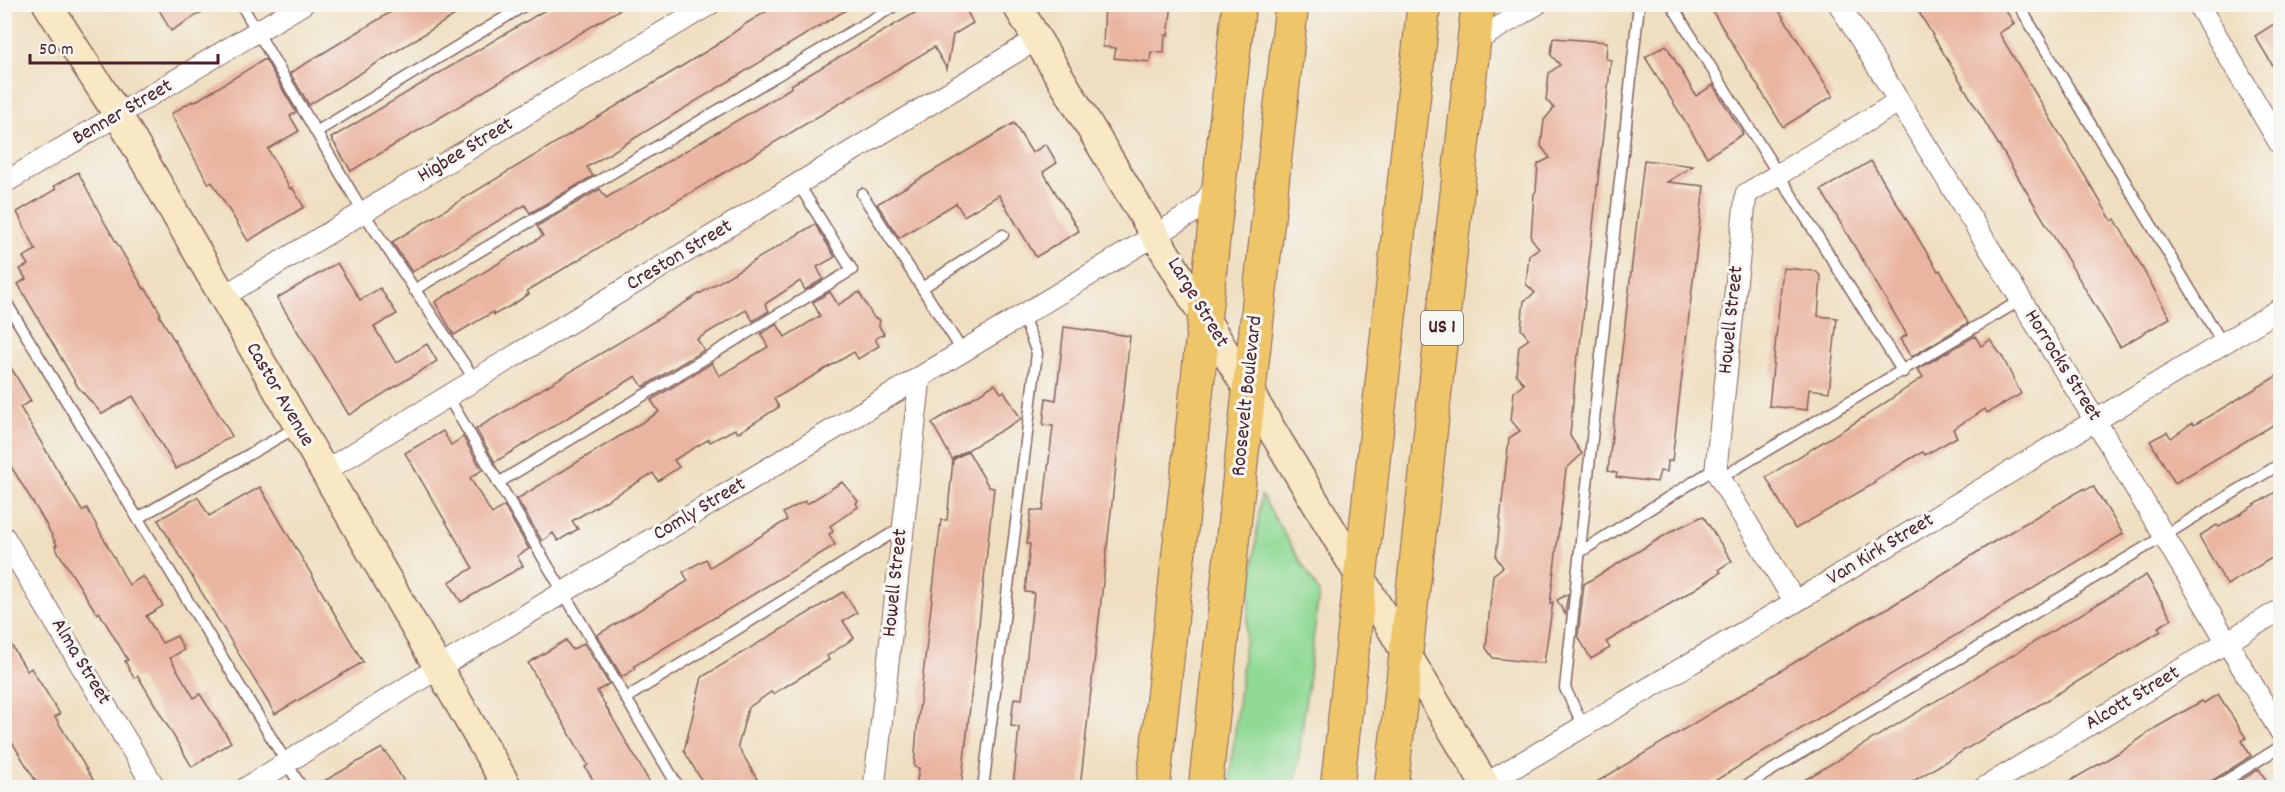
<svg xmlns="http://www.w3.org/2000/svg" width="2285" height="792" viewBox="0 0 2285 792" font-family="Dekko,sans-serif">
<rect width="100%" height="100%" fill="#f6f6f2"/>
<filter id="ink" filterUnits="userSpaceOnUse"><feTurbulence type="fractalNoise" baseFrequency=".0167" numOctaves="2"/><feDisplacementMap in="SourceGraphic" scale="12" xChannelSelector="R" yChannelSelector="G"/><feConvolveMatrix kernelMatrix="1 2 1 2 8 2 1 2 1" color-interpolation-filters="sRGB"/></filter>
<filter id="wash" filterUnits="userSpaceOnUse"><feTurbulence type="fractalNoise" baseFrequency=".008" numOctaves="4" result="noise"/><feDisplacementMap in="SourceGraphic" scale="24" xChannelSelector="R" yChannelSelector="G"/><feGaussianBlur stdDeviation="1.35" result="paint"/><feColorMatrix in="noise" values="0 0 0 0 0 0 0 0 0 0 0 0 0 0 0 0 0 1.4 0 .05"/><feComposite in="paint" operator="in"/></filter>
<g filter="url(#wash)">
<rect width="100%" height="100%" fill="#efdfc0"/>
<!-- green -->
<path fill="#91da95" stroke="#6e7c60" stroke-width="1.5" d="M1261 495 1319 592 1295 787H1229Z"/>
<g id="blocks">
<!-- building -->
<g fill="#eab5a0">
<path d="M156 4H215L171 31Z"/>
<path d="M404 4H473L309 105 290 73Z"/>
<path d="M555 4H629L351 171 331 138Z"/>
<path d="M779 4H856L587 167 593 176 530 213 525 205 412 272 392 242 715 46 747 23Z"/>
<path d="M930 4H963L973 23 953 35 947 69 934 47 568 266 527 291 529 294 512 305 494 315 493 312 454 335 435 302 543 236 537 226 600 189 606 198 775 98 792 87 791 85Z"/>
<path d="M1105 4H1172L1168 36 1165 35 1164 53 1151 52 1150 62 1114 58 1116 48 1103 47Z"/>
<path d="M1708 4H1775L1833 96 1783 127Z"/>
<path d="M1914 4H2002L2014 24 1999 33 2112 221 2115 219 2170 318 2120 347Z"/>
<path d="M2280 20V78L2255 36Z"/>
<path d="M1553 38 1607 42 1606 59 1611 60 1579 355H1577L1570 436 1582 454 1566 469 1550 604 1553 602 1544 663H1538L1493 658 1486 648 1493 575 1503 567 1496 557 1509 438 1520 431 1511 420 1514 392 1524 384 1516 374 1519 346 1529 339 1521 329 1524 301 1535 293 1526 284 1529 255 1539 248 1531 238 1534 194 1536 191 1538 164 1550 158 1541 146 1544 120 1554 108 1546 100 1549 73 1560 65 1551 55Z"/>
<path d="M1666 45 1696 96 1713 85 1743 134 1707 157 1645 57Z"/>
<path d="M265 59 296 112 290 116 299 131 268 149 290 189 292 187 304 207 248 241 212 182 209 184 192 154 171 114 192 101 193 103Z"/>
<path d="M1014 123 1032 153 1046 144 1057 163 1043 172 1079 231 1036 257 999 195 964 216 956 203 899 238 877 204Z"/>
<path d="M1644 160 1693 166 1667 182 1704 186 1672 461H1668L1667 472 1660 471 1657 482 1616 477 1617 473 1608 471Z"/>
<path d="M1871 161 1938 271 1940 270 1968 323 1911 357 1900 339 1907 335 1821 190Z"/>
<path d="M78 172 106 225 144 289 145 288 150 295 161 314 159 315 232 436 176 469 133 396 102 414 78 387 18 284 26 279 20 269 28 265 23 257 36 250 17 212 56 189 54 186Z"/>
<path d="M815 224 835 257 817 267 823 279 805 290 800 281 765 304 769 311 753 321 746 310 697 339 704 350 643 387 636 376 495 462 476 429Z"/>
<path d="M337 263 360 300 380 288 397 314 374 327 396 363 427 344 437 361 349 415 277 298Z"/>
<path d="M1783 268 1816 271 1821 277 1818 316 1837 318 1829 392 1809 389 1807 410 1769 406Z"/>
<path d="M830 292 838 305 859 292 874 318 880 320 879 326 884 334 875 339 879 346 858 359 854 352 774 399 779 407 738 433 735 429 710 442 709 439 674 460 679 467 658 481 653 473 572 521 578 529 558 541 553 533 542 541 517 499 659 412 651 400 712 363 719 376 768 347 761 334 777 324 785 337 820 316 813 302Z"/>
<path d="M1064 327 1130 336 1112 503 1080 788H1013L1019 727 1011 726 1012 713 1014 698 1022 699 1034 593 1025 592 1030 544H1027L1031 510 1043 511 1053 426 1043 425 1046 398 1056 400Z"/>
<path d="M1975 336 1981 346 1990 340 2002 356 2021 394 1987 413 1985 409 1953 429 1957 437 1925 455 1923 452 1915 456 1874 481 1875 483 1795 529 1766 477 1864 417 1923 377 1918 369Z"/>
<path d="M4 356 31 401 20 407 82 511 87 508 129 585 143 576 154 592 163 606 146 616 162 643 177 636 184 650 170 658 194 698 200 694 231 742 192 767 138 676 134 678 125 661 128 660 99 612 97 614 58 552 55 546 57 545 42 517 4 455Z"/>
<path d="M2280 374V421L2175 483 2150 441 2167 432 2171 438 2192 423 2194 425Z"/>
<path d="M995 384 1001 393 1004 391 1021 419 952 459 932 423Z"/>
<path d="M443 431 451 445 463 437 482 470 470 478 492 514 504 506 529 549 517 556 523 566 461 602 449 582 473 568 405 453Z"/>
<path d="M968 451 989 487 994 488 961 788H916L919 768 914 767 917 728 941 520H947L953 460Z"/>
<path d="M842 482 858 501 856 503 858 507 830 526 833 532 829 534 835 545 634 666 635 669 622 677 597 635 688 581 683 572 706 559 710 567 787 520 783 513 805 501 807 504Z"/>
<path d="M2093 486 2123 534 1703 788H1587L1866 619 1890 607 1995 541 2085 488 2086 490Z"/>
<path d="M260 487 363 662 275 714 158 520 198 497 209 516Z"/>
<path d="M2280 489V553L2227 585 2199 536 2217 525 2219 527Z"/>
<path d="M1703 516 1732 561 1719 569 1721 572 1695 589 1606 642 1610 648 1591 659 1578 636 1584 584 1672 531Z"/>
<path d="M2146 575 2172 619 2158 627 2161 631 1902 788H1791Z"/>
<path d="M843 592 857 613 843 621 854 638 827 656 829 660 773 694 771 692 748 708 738 746 762 788H706L684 751 702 677Z"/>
<path d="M1568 594 1565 614 1557 600Z"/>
<path d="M4 633 27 671 31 668 60 714 55 717 98 788H40L4 729Z"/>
<path d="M566 640 572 650 584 643 609 684 597 691 653 788H598L585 767 588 765 528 663Z"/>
<path d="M2218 694 2246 738 2242 741 2251 756 2210 782 2207 788H2058L2125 749 2157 727 2202 701 2204 703Z"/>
<path d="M382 748 385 753 386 752 408 788H312Z"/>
<path d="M2259 769 2271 788H2229Z"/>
</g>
</g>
</g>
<g filter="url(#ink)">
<use href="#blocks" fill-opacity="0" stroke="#84625f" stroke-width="1.5"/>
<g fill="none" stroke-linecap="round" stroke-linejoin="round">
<defs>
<g id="lane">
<path d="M241 4 363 212 475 380"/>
<path d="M1671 4 1903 372"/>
<path d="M2018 4 2223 344"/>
<path d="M2267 120 2280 112"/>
<path d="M316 132 527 4"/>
<path d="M862 194 963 352"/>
<path d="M922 288 1003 235"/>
<path d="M414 290 898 4"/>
<path d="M4 299 302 788"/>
<path d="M448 397 679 788"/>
<path d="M1720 478 2021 300"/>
<path d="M498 483 852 270 799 185"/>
<path d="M138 518 297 427"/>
<path d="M1580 552 1716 468"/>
<path d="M626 698 902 527"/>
<path d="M1583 725 1565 688 1639 4"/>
<path d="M4 783 7 788"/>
<path d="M983 788 1037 353 1023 316"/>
<path d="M1742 788 2164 536 2280 464"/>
<path d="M2214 788 2280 747"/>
</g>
<g id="street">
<path d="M1839 4 2095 420 2280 731"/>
<path d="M2198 4 2280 144"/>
<path d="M1474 42 1537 4"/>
<path d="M4 183 303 4"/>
<path d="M222 297 710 4"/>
<path d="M323 472 1037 39"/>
<path d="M4 537 155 788"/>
<path d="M1795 602 1720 478 1716 468 1746 194 1898 102"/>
<path d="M246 788 438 668 1192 213 1203 204 1217 184"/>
<path d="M874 788 920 378"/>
<path d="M1479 788 1795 602 2280 309"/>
<path d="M1984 788 2280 610"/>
</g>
<g id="secondary">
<path d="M47 4 118 115 508 788"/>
<path d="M1016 4 1487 788"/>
</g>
<g id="highway">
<path d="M1153 788 1239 4"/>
<path d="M1205 788 1292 4"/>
<path d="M1337 788 1424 4"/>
<path d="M1391 788 1478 4"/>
</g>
</defs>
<!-- lane casing -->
<use href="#lane" stroke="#84625f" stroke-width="13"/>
<!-- street casing -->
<use href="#street" stroke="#84625f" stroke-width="23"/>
<!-- secondary casing -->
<use href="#secondary" stroke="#84625f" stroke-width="31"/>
<!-- highway casing -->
<use href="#highway" stroke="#84625f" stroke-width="35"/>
<!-- lane -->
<use href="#lane" stroke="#fff" stroke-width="10"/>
<!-- street -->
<use href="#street" stroke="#fff" stroke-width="21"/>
<!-- secondary -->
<use href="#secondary" stroke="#f8e8c3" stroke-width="28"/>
<!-- highway -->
<use href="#highway" stroke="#eec569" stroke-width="33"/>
</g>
</g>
<g text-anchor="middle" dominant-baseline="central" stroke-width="6" stroke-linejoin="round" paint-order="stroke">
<!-- shield labels -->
<rect fill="#f6f6f2" stroke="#7e6067" stroke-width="1.5" x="1421" y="311" width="42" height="34" rx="4.5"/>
<g font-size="20" font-weight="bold" fill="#4a1f2b">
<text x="1442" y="328">US 1</text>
</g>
<!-- street labels -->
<g font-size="21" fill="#4a1f2b" stroke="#f6f6f2">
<text transform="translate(123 113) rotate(-30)">Benner Street</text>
<text transform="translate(466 151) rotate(-31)">Higbee Street</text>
<text transform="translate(680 256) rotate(-31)">Creston Street</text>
<text transform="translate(1197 303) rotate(59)">Large Street</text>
<text transform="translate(1732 320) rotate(-84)">Howell Street</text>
<text transform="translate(2062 366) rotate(58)">Horrocks Street</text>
<text transform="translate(279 395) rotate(60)">Castor Avenue</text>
<text transform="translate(1248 396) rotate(-84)">Roosevelt Boulevard</text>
<text transform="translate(700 510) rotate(-31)">Comly Street</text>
<text transform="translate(1881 550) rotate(-31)">Van Kirk Street</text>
<text transform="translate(896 583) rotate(-84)">Howell Street</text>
<text transform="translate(80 662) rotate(59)">Alma Street</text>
<text transform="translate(2133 699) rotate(-31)">Alcott Street</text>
</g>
</g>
<!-- margin -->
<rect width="2285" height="792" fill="none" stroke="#f6f6f2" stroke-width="24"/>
<!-- scale -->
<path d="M30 54v9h188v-9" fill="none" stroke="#4a1f2b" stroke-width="3"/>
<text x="39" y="54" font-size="18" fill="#4a1f2b" stroke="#f6f6f2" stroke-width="4.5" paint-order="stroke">50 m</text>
</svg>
